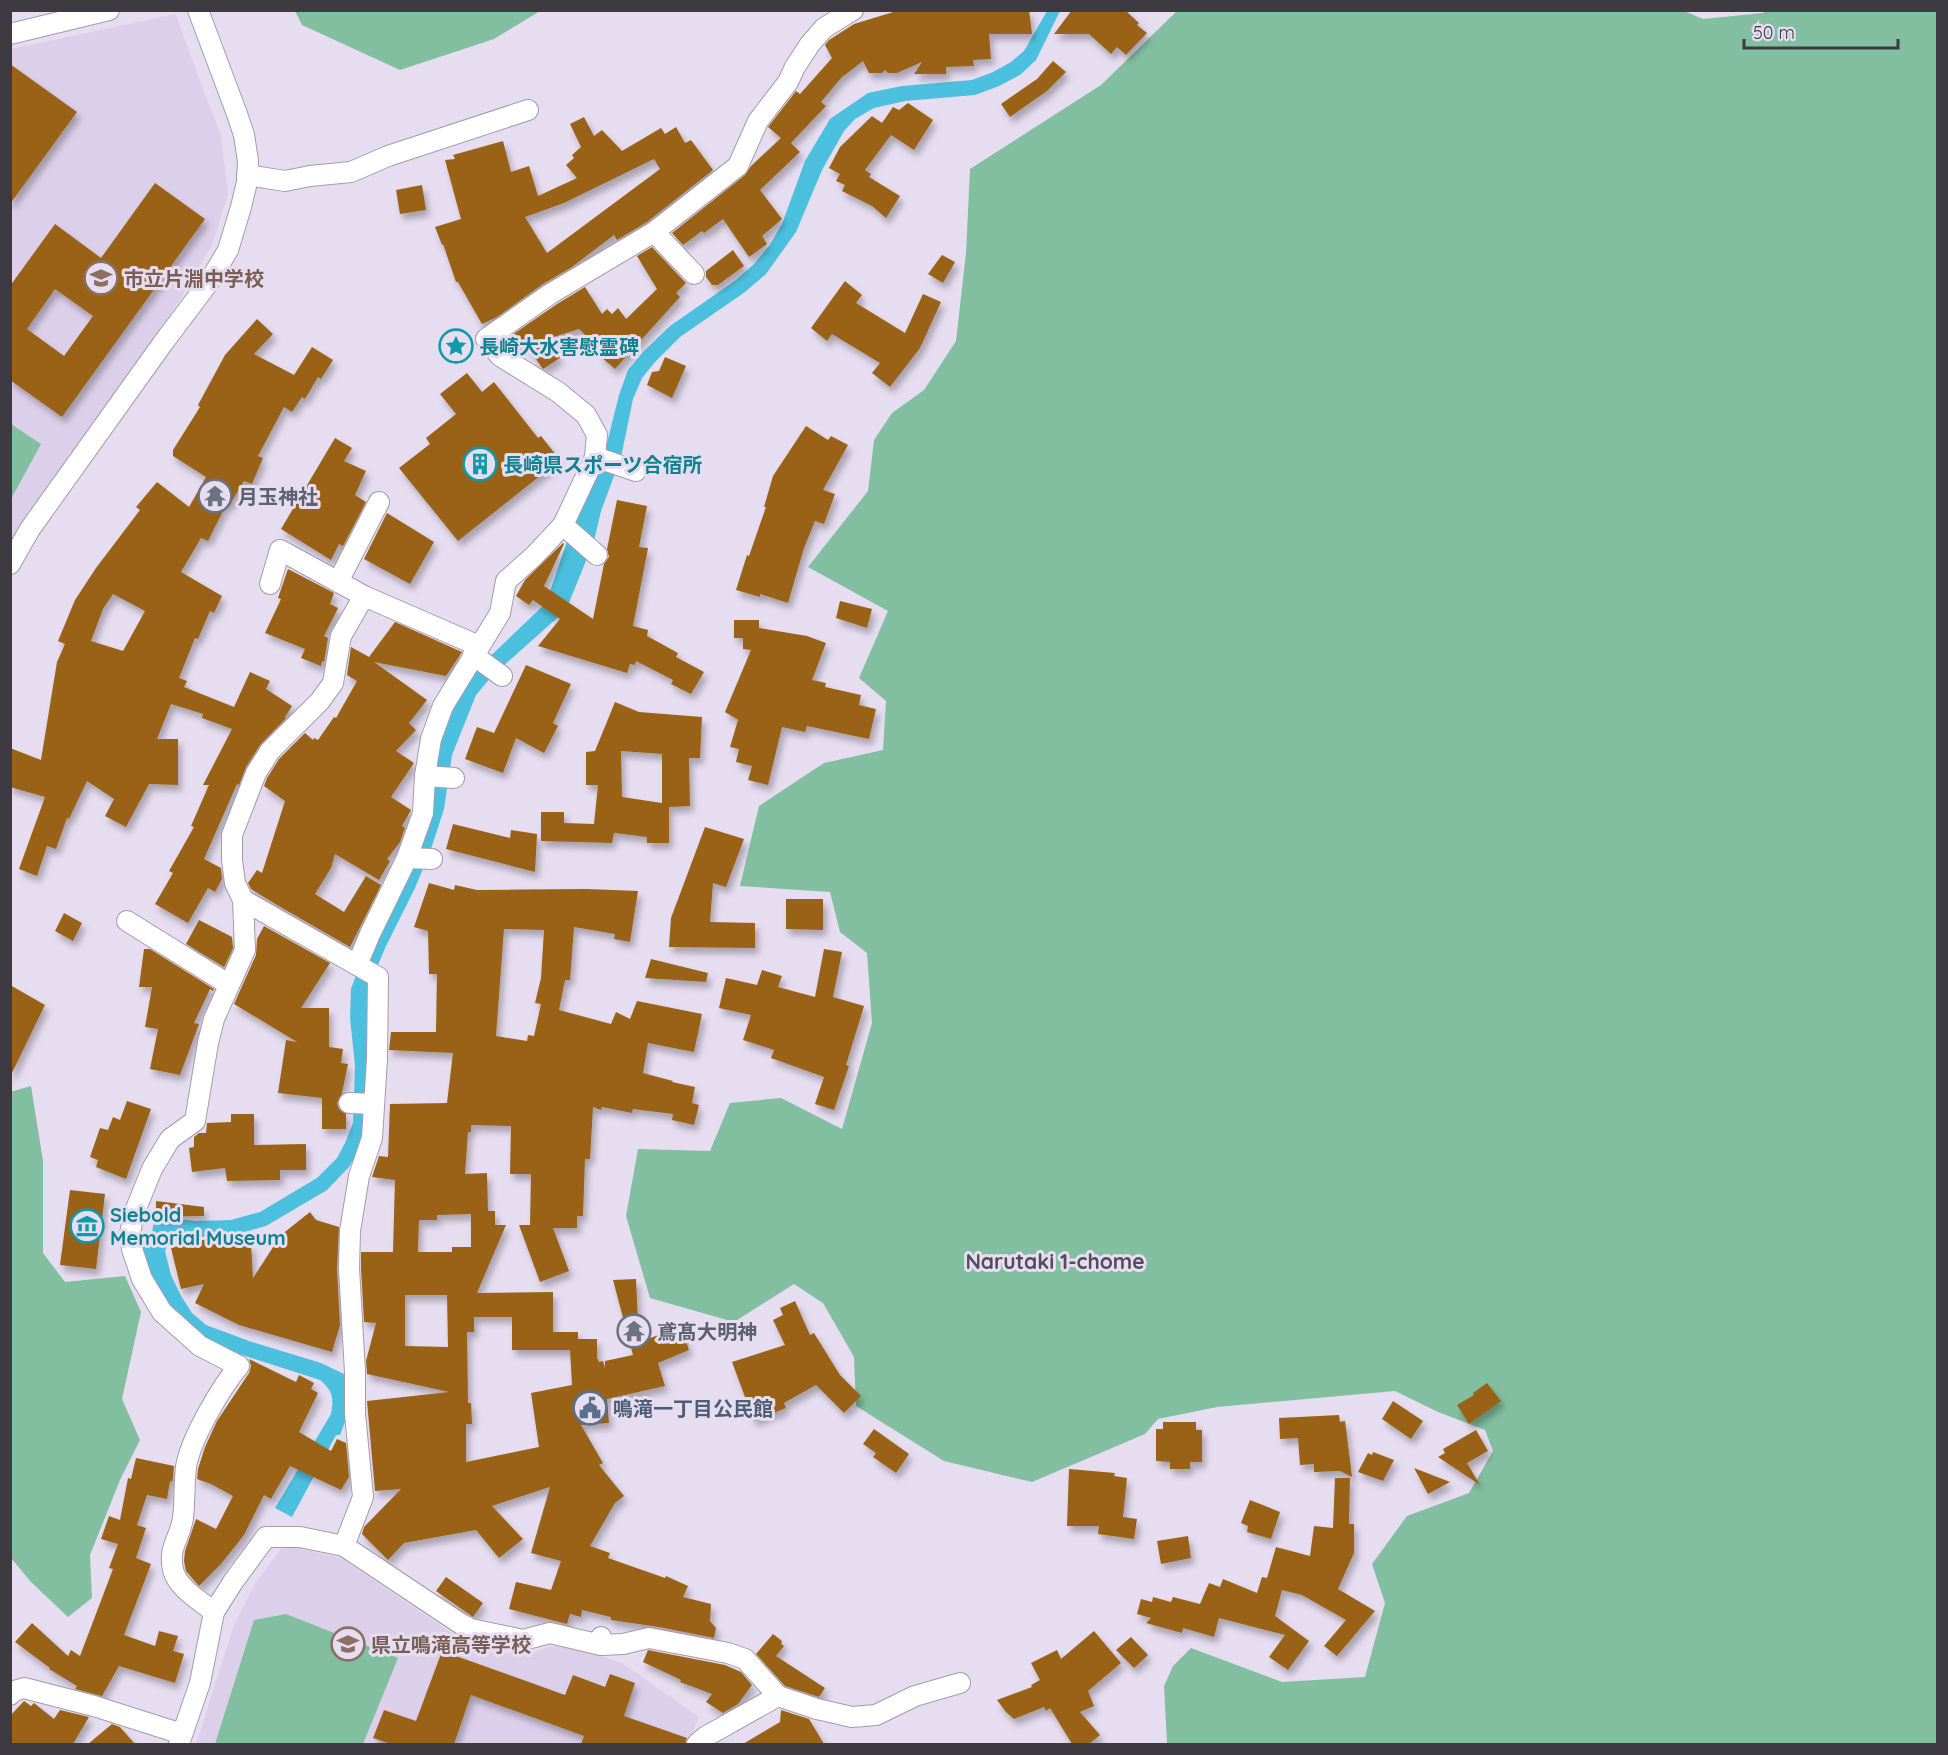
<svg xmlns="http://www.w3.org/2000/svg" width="1948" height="1755" viewBox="0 0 1948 1755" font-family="Quicksand,'Noto Sans JP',sans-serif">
<defs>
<filter id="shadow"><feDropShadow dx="3.5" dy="6" stdDeviation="3" flood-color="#0004"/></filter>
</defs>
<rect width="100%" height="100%" fill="#e6ddf0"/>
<!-- built -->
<g fill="#dccfe9">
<path d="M176 14 198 76 221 135 228 194 213 243 172 312 11 542V49Z"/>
<path d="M284 1545 341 1558 465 1642 493 1653 529 1654 552 1646 582 1649 622 1663 699 1717 688 1744H196L234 1625 256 1582Z"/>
</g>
<!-- green -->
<g fill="#82bea0">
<path d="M1682 10 1703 19 1763 13 1767 10 1937 11V1744H1167L1164 1686 1173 1666 1191 1648 1282 1682 1365 1677 1385 1603 1372 1564 1407 1516 1469 1493 1493 1451 1485 1430 1438 1412 1395 1391 1217 1407 1158 1419 1145 1434 1032 1482 944 1461 856 1406 854 1357 823 1303 794 1284 734 1322 650 1298 626 1216 638 1149 710 1151 730 1103 781 1098 842 1129 872 1023 867 953 840 932 830 892 740 886 759 806 824 763 883 750 886 701 859 678 888 611 808 567 868 491 874 440 892 413 924 390 956 341 966 253 970 169 1101 85 1177 11Z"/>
<path d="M295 11H540L494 39 400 70 302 25Z"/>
<path d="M11 424 41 444 11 499Z"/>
<path d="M31 1086 43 1161V1253L65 1282 125 1276 141 1312 122 1399 140 1440 120 1480 90 1555 92 1598 68 1617 31 1582 11 1558 10 1092Z"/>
<path d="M286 1614 398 1658 363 1744H215L254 1620Z"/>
</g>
<!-- water -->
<path fill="#4bc0de" d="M1047 11H1060L1036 60 1020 75 999 86 975 95 905 101 874 108 855 119 844 131 822 170 796 232 766 274 745 292 680 337 655 362 642 378 633 399 621 457 601 511 594 541 566 610 491 677 476 695 452 755 444 809 430 852 415 888 386 946 367 991 369 1013 368 1126 359 1150 349 1167 327 1190 266 1226 233 1235 183 1238 170 1242 167 1246 165 1251 171 1275 181 1296 192 1313 206 1325 249 1341 321 1363 344 1374 346 1419 340 1435H336L292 1517 275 1508 331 1414C334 1398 333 1391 320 1380L242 1355 194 1336 151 1283 135 1233H152L154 1221 168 1218 196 1221 231 1220 260 1212 317 1178 337 1158 345 1143 353 1123 355 1066 350 1018 351 989 452 710 463 687 479 667 546 603 573 524 605 451 619 395 628 370 644 351 670 326 736 280 754 264 769 246 782 224 805 161 830 119 868 93 902 86 972 80 993 72 1011 62 1024 51Z"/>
<!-- building -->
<g fill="#996215" fill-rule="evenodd" filter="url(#shadow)">
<path d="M900 10H1029L1032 34H989L991 59 973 60 974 66 946 67V74H914L922 62 897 73H888L885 70 882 73H869L863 61 841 78 821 102 826 106 791 143 800 152 760 190 782 219 762 236 767 244 749 257 723 219 704 233 702 231 683 245 672 233 745 175 751 166 781 138 768 127 796 91 800 94 832 58 825 45 829 40 854 24Z"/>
<path d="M1072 10H1125L1139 23 1137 25 1147 33 1126 55 1117 47 1111 54 1089 34H1054Z"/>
<path d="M1053 61 1066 72 1047 91 1010 117 1001 104 1037 79Z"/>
<path d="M10 64 77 112 10 204Z"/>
<path d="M908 103 933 120 914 150 891 135 865 170 871 174 869 177 900 196 886 218 872 206 842 191 845 185 836 181 840 174 829 168 840 147 872 116 882 123 893 107 899 110Z"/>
<path d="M584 117 594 136 602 130 622 151 661 128 665 134 676 127 685 143 691 140 713 170 647 222 617 240 614 235 572 267 543 284 497 317 482 324 458 282H456L443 244 442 245 435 227 461 219 445 160 455 159 453 155 503 141 511 172 529 166 538 196 577 178 566 165 574 158 572 155 581 147 570 124ZM654 159 660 169 547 253 525 217 564 203Z"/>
<path d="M155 183 205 219 62 417 10 380V286L55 224 101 258ZM55 289 93 316 64 356 27 329Z"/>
<path d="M422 185 426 210 400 214 396 190Z"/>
<path d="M652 247 686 283 676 293 680 297 615 369 600 356 603 352 579 329 547 339 560 358 543 369 524 342 515 347 509 337 557 304 585 287 602 314 607 309 612 314 618 308 626 319 657 289 637 256Z"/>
<path d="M733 250 744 266 718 285H712L706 277V271Z"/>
<path d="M942 255 955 262 943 283 928 274Z"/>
<path d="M845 281 862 295 856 303 905 333 923 294 941 302 920 348 890 387 872 373 880 363 832 334 827 341 811 328Z"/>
<path d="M257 319 273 334 254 354 294 375 312 347 333 360 321 379 318 377 305 399 302 397 292 412 284 407 258 456 263 458 252 484 244 481 229 506 226 505 208 541 201 538 181 572 222 596 214 613 210 611 198 639 195 638 179 678 187 681 184 687 234 707 250 672 270 681 266 689 292 706 285 717 286 718 260 745 246 767 239 785 237 784 204 859 221 868 222 879 215 892 208 888 188 923 155 904 173 873 169 871 194 827 191 826 209 785H203L232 729 202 718 203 714 171 704 157 739H178V785L149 784 126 827 105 816 114 799 87 781 69 819 67 818 56 849 47 846 37 876 19 869 45 797 10 787V748L41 760 57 662 65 644 58 641 75 600 96 568 140 510 136 507 157 482 189 507 206 477 173 456V450L200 407 198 405 225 355ZM113 594 145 611 123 651 91 641 103 609Z"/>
<path d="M665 357 686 366 672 398 647 385 652 372 659 371Z"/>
<path d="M467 373 482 392 494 382 538 438 541 436 560 460 458 541 399 468 430 444 426 438 456 414 440 394Z"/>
<path d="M806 426 828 440 831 436 848 445 823 490 835 494 824 524 815 521 804 548 788 603 760 594V597L736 590 747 555 749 556 766 507H764L773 476Z"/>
<path d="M335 438 352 448 344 461 366 471 355 495 366 502 343 546 339 544 331 560 281 529Z"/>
<path d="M617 500 647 506 639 547 648 548 633 626 648 630 647 636 678 653 676 657 704 672 691 694 671 684 673 680 636 661 635 665 630 664 627 673 538 646 560 619 533 600 529 605 516 596 525 580 563 543 564 544 544 586 593 619 604 564 609 557 607 549Z"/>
<path d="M387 513 434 542 410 584 364 559Z"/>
<path d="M288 569 334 593 330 604 338 608 324 636 328 638 324 662 322 661 321 666 301 658 305 649 265 633 281 599 278 598Z"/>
<path d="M840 601 872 609 867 628 836 618Z"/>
<path d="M734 620H759V628L807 636 826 643 812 680 826 683 825 687 861 695 859 705 876 709 869 739 807 726 805 732 782 727 768 785 748 780 752 766 736 762 739 749 730 747 738 720 740 721 725 712 751 650 743 649V638H734Z"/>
<path d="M395 622 462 652 446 676 374 662 427 700 409 723 416 730 396 751 414 763 391 797 411 810 402 826 405 828 400 842 387 859 390 861 379 880 335 854 331 868 315 894 344 912 366 876 381 885 350 947 277 905 251 889 248 883 257 870 262 873 285 801 264 786 267 778 279 759 305 733 313 740 314 738 318 740 334 717 336 718 357 681 347 675 351 647 369 657Z"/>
<path d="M526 665 571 684 553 723 558 726 544 753 516 738 503 773 465 759 477 727 494 733Z"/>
<path d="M615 702 639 712 702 717 700 758H689L690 806 669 807V843H647V837L614 833 612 843 541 841V812H564V823L594 824 598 785H586V752L595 751ZM621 751 662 754V803L622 797Z"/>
<path d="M453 824 510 838 511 830 537 834 535 872 446 849Z"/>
<path d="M705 827 744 839 726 887 713 883 710 922 755 923V948L669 947 671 918Z"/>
<path d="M429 883 454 890 455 885 477 890 587 889 638 891 630 942 614 939 615 934 574 927 570 980H565L559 1010 611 1024 616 1012 630 1019 637 1001 702 1014 694 1052 648 1043 643 1073 673 1081 672 1082 695 1087 692 1103 699 1105 694 1125 672 1120 673 1114 633 1109 632 1113 602 1107 601 1110 593 1107 590 1159H585L583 1216H577V1228H553L569 1271 540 1282 519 1225H530L531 1174H510L511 1126 471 1125V1132H468L465 1174 487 1173 488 1211H495V1225H506L477 1293 553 1292V1332H578V1339H597V1359H598L599 1362 603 1361 605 1368V1361L633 1355 613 1280 636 1279 639 1342 681 1327 689 1350 658 1363 665 1386 607 1399 609 1423 581 1425 603 1463 599 1465 624 1496 615 1503 590 1546 610 1553 608 1558 665 1578 666 1576 688 1586 683 1597 711 1604 710 1621 716 1628 714 1638 659 1627 611 1620V1617L582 1610 581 1617 570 1614 567 1624 509 1609 516 1582 551 1590 561 1561 531 1553 550 1487 492 1506 523 1539 499 1558 476 1530 404 1543 388 1560 362 1534 364 1527 401 1489 375 1491 367 1401 449 1392 367 1374 366 1361 376 1323 364 1322 361 1268V1252H393L395 1180 372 1177 379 1156 388 1157 390 1104 447 1103 453 1053 389 1050 391 1032H436L437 974H429L428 931 414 927ZM504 929 544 930 541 978 535 1003 541 1004 534 1036 528 1035 527 1041 496 1036ZM471 1214V1247H452V1252H418L419 1220H437V1215ZM405 1295H447L448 1347 405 1346ZM474 1317H512V1350H570L572 1385 531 1393 539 1447 466 1462V1424H472L471 1403H468L467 1332H474Z"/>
<path d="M786 899H823V930L786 929Z"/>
<path d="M64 913 82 923 73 941 55 931Z"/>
<path d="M199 920 232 937 233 948 224 967 186 944Z"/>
<path d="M264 926 330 963 301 1008H329V1047L343 1049 341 1063 348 1064 342 1093 337 1103 339 1109 346 1114V1129H322V1098L278 1093 286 1040 297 1042 234 1004 256 955 257 939Z"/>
<path d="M144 949H150L214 989 213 991 210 989 194 1023 199 1024 180 1075 150 1069 158 1029 145 1027 152 987H139Z"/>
<path d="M824 949 842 952 833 997 864 1006 846 1065 849 1066 834 1110 815 1104 824 1077 771 1058 774 1050 743 1040 751 1015 719 1008 726 978 757 985 762 970 782 976 778 987 815 997Z"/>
<path d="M651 959 708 973 706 982 645 978Z"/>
<path d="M10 985 45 1005 10 1077Z"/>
<path d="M127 1101 151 1109 126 1179 96 1167 98 1160 90 1157 100 1128 108 1130 113 1117 120 1120Z"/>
<path d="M231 1114H254V1145L306 1144V1170H280V1180L227 1181 225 1168 192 1172 189 1148 194 1147V1137L199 1133H206L207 1123 231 1122Z"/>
<path d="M70 1190 105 1194 96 1269 60 1265Z"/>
<path d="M156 1201 204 1207V1216L156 1217Z"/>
<path d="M310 1212 316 1220 339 1227 337 1269 340 1325 332 1352 239 1325 195 1303 204 1284 181 1289 171 1248 202 1240 242 1239V1244H251L253 1278 281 1235Z"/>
<path d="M795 1301 810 1335 814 1333 840 1375 861 1396 844 1413 816 1385 784 1403 786 1408 754 1421 732 1362 785 1345 773 1320 783 1315 780 1308Z"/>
<path d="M249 1359 296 1382 299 1375 314 1383 311 1389 318 1393 299 1432 331 1451 337 1439 346 1443 349 1477 341 1490 290 1466 271 1499 264 1495 244 1535 221 1564 199 1586 186 1571 184 1561 185 1551 195 1522 196 1519 216 1529 233 1496 211 1484 197 1479 198 1469 205 1447 217 1421 249 1373 251 1366Z"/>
<path d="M1487 1383 1501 1401 1469 1424 1457 1405 1474 1395 1473 1393Z"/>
<path d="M1393 1401 1423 1421 1411 1439 1382 1419Z"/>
<path d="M1339 1415 1340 1422 1345 1421 1352 1477 1340 1471 1314 1472V1464L1300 1465 1298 1438 1280 1439 1279 1418Z"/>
<path d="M1163 1422H1196V1430H1202V1462H1190V1469H1170V1462L1156 1461V1429H1163Z"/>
<path d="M874 1429 909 1454 896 1473 873 1457 876 1453 863 1444Z"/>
<path d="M1476 1430 1488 1451 1467 1463 1480 1485 1438 1457 1445 1453 1443 1449Z"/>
<path d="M1373 1452 1394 1460 1383 1481 1358 1472 1368 1453 1372 1455Z"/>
<path d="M136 1458 174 1466 173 1477 172 1482 170 1481 167 1499 147 1495 137 1525 146 1528 136 1558 151 1564 124 1635 155 1646 159 1631 178 1636 173 1651 184 1654 175 1683 119 1666 102 1696 75 1689 77 1686 49 1669 50 1668 15 1642 32 1623 68 1656 71 1650 80 1656 113 1569 109 1568 118 1544 101 1539 109 1516 120 1520 128 1478 131 1479Z"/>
<path d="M1414 1468 1450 1482 1428 1494Z"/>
<path d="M1069 1469 1115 1473 1114 1476 1127 1478 1123 1517 1137 1519 1134 1539 1098 1534 1099 1526H1067Z"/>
<path d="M1335 1478H1350L1349 1524H1354V1553L1338 1589 1375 1611 1337 1656 1324 1646 1346 1620 1302 1595 1282 1590 1275 1616 1309 1641 1288 1670 1269 1657 1285 1635 1219 1618 1214 1637 1183 1628 1182 1633 1146 1623 1151 1618 1137 1614 1141 1599 1152 1602 1153 1597 1171 1602 1173 1597 1200 1604 1209 1583 1220 1587 1223 1579 1257 1593 1262 1577 1267 1578 1276 1547 1310 1556 1314 1526 1333 1528Z"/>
<path d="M1250 1500 1280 1512 1271 1539 1247 1532 1248 1526 1241 1523Z"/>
<path d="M1188 1536 1191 1558 1161 1564 1157 1541Z"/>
<path d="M446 1577 483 1603 473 1617 436 1591Z"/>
<path d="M1094 1631 1121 1663 1088 1691 1094 1706 1080 1712 1100 1735 1089 1744H1072L1050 1708 1046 1711 1044 1707 1014 1719 1006 1712 997 1700 1032 1687 1031 1685 1040 1680 1031 1663 1057 1650 1061 1659Z"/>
<path d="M773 1634 782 1641 781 1644 784 1646 776 1656 825 1688 819 1697 785 1686 756 1654Z"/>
<path d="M1131 1637 1148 1655 1134 1668 1116 1650Z"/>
<path d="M648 1650 725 1665 741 1672 752 1685 738 1704 723 1713 706 1702 712 1694 680 1682 681 1680 643 1662Z"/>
<path d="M442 1651 565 1695 573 1675 605 1687 610 1674 635 1683 624 1716 687 1738 685 1744H581L584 1736 471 1695 454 1744H391L373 1738 384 1710 416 1721Z"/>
<path d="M24 1701 31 1706 34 1703 54 1719 60 1710 89 1717 73 1744H10V1716Z"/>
<path d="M781 1710 809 1719 824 1744H743L780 1722Z"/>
<path d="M112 1724 120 1727 135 1744H88Z"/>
</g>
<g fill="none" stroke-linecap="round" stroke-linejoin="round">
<defs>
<g id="minor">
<path d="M10 34 109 10"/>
<path d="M247 175 285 181 310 176 351 172 388 156 528 110"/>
<path d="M654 232 694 274"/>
<path d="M595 457 636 471"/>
<path d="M563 525 597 555"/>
<path d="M10 564 30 529 163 343 209 282 228 250 241 207 247 182 248 161 244 135 237 114 198 10"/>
<path d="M338 582 379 502"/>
<path d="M270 584 280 550 364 596 479 646"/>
<path d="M473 655 502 676"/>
<path d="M425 776 454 778"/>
<path d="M407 858 432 859"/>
<path d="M243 900 378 977 377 1059 372 1138 359 1176 350 1231 349 1268 355 1372V1414L363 1497 344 1546"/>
<path d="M127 921 228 984"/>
<path d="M357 965 370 934 407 858 423 813 425 776 431 739 443 706 500 613 506 581 534 556 563 525 595 457 597 435 586 415 558 392 500 356 486 339 550 294 654 232 738 166 758 121 788 82 795 67 810 44 824 28 853 10"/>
<path d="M349 1103 374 1104"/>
<path d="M214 1612C201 1601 178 1589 173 1570 168 1546 180 1539 183 1518 185 1501 184 1484 186 1467 190 1440 221 1387 239 1366L200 1346 162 1312 142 1279 132 1249 130 1235 133 1216 152 1169 170 1139 195 1121 208 1043 214 1019 245 950 243 900 235 883 232 860V835L256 773 270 751 320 701 333 683 341 636 364 596"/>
<path d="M601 1637V1645L623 1644 649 1638 728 1653 745 1659 778 1696 817 1709 852 1717 876 1715 915 1696 960 1683"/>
<path d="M10 1695 14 1691 24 1688 94 1706 182 1734"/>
<path d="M179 1744 200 1683 214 1612 233 1582 266 1537H300L344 1546 461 1624 471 1629 523 1640 550 1633 601 1645"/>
<path d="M697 1744 705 1737 778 1696"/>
</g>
</defs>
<!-- minor casing -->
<use href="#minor" stroke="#a49bad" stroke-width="22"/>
<!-- minor -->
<use href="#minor" stroke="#fff" stroke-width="20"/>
</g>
<!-- icons -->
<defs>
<symbol id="school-ring" viewBox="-11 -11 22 22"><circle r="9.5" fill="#e6ddf0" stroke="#8d6e63" stroke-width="1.5"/><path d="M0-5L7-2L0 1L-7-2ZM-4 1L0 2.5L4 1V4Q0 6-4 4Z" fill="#8d6e63"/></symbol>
<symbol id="sight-ring" viewBox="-11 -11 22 22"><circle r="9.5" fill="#e6ddf0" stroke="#0f9aa8" stroke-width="1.5"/><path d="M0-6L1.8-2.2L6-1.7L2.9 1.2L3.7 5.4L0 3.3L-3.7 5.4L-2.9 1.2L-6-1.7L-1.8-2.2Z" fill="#0f9aa8"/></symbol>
<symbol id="building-ring" viewBox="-11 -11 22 22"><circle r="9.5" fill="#e6ddf0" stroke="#0f9aa8" stroke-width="1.5"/><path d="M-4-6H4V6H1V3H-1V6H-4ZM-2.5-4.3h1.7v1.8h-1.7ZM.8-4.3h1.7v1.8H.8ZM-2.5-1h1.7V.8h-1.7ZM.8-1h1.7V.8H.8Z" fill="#0f9aa8"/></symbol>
<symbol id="temple-ring" viewBox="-11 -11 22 22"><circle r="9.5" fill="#e6ddf0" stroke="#6b7280" stroke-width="1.5"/><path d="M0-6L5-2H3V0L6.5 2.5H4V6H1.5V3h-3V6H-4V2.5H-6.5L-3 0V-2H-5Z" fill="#6b7280"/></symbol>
<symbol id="museum-ring" viewBox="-11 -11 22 22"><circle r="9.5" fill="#e6ddf0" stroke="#0f9aa8" stroke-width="1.5"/><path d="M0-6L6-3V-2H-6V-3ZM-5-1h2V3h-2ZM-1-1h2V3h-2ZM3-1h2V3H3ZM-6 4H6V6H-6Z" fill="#0f9aa8"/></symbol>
<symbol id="civic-ring" viewBox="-11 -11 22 22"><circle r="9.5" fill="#e6ddf0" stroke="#5c6f8a" stroke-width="1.5"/><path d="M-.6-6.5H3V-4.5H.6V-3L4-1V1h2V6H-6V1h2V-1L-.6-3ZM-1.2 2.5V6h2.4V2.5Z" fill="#5c6f8a"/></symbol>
</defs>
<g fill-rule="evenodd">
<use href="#school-ring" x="82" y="259" width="38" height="38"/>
<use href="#sight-ring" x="437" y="327" width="38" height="38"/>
<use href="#building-ring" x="461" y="445" width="38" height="38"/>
<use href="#temple-ring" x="196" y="477" width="38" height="38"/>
<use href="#museum-ring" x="68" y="1207" width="38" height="38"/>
<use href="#temple-ring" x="615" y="1312" width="38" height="38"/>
<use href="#civic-ring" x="571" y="1389" width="38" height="38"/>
<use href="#school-ring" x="329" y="1625" width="38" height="38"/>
</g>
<g text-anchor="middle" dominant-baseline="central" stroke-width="6" stroke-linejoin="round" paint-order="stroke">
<!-- education labels -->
<g font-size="20" font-weight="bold" fill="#785e54" stroke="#e6ddf0" text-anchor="start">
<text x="124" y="278">市立片淵中学校</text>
<text x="371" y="1644">県立鳴滝高等学校</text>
</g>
<!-- culture labels -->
<g font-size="20" font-weight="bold" fill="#0d838f" stroke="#e6ddf0" text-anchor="start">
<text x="479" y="346">長崎大水害慰霊碑</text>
<text x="503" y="464">長崎県スポーツ合宿所</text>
<text x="110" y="1214">Siebold<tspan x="110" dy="23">Memorial Museum</tspan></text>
</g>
<!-- worship labels -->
<g font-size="20" font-weight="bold" fill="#5b616d" stroke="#e6ddf0" text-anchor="start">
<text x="238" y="496">月玉神社</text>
<text x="657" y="1331">鳶髙大明神</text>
</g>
<!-- service labels -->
<g font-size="20" font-weight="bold" fill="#4e5e75" stroke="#e6ddf0" text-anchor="start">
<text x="613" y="1408">鳴滝一丁目公民館</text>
</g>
<!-- neighbourhood labels -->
<g font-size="21" font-weight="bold" fill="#544c5c" stroke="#e6ddf0">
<text x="1055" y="1261">Narutaki 1-chome</text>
</g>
</g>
<!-- border -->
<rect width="1948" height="1755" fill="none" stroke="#3d3a41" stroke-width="24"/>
<!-- scale -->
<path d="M1744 39v9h154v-9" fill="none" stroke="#3d3a41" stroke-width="3"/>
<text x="1753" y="39" font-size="18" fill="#3d3a41" stroke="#e6ddf0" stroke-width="4.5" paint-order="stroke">50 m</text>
</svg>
